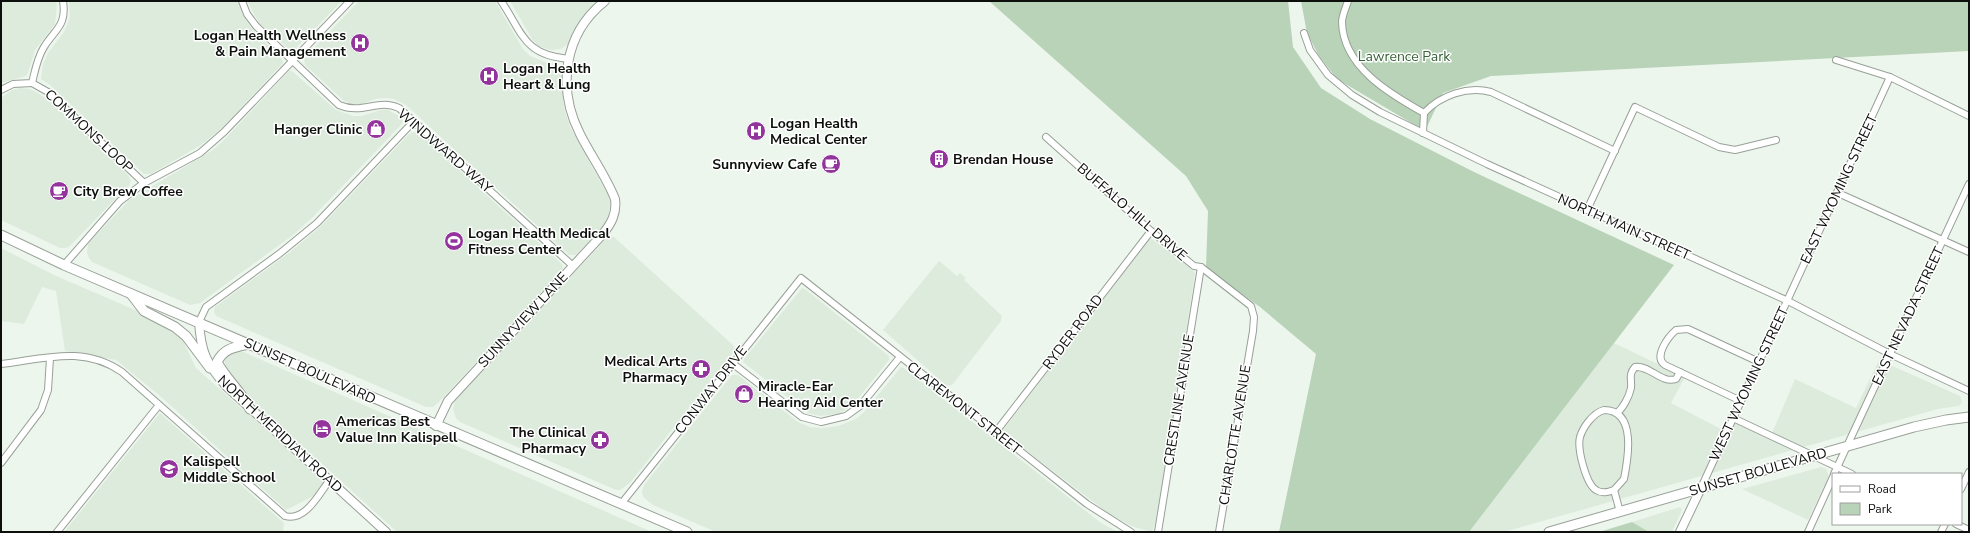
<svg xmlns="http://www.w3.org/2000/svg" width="1970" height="533" viewBox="0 0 1970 533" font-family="'Nunito Sans',sans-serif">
<rect width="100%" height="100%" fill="#edf6ed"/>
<!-- built -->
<g fill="#ddebdc">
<path d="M1 1H56L57 5 55 24 35 50 28 73 26 76 1 83Z"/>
<path d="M69 1H237L244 17 252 29 282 59 283 63 222 128 201 145 151 174H144L50 85 41 79 43 64 48 53 64 32 70 17Z"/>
<path d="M247 1H342L292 52 259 23Z"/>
<path d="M359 1H495L523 49 530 56 545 62 557 64 562 68V88L564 108 570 127 608 195 610 202 609 213 605 224 576 255H569L406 105 394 99 385 98 375 99 362 104H353L344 101 305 65 304 59 306 56Z"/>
<path d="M510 1H600L568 44 561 49 550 50 538 46 532 39Z"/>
<path d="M289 71H292L336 110 353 116H361L381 110H388L401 117 403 121 401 125 314 216 293 235 200 303 190 305 92 262 89 258 87 253 88 244 129 200 213 150 223 141Z"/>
<path d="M20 88 30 89 38 93 50 101 128 175 131 181 128 188 117 197 69 247 65 248H60L1 220V98L12 90Z"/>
<path d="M414 132 420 134 562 264 563 267 562 270 438 403 433 407H426L216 316 214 312 215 307 290 252 320 227 409 134Z"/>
<path d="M609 236 614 237 733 345 735 350 630 483 620 490H616L460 422 456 418 453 409 455 401 460 394Z"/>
<path d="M1149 237 1172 254 1194 271 1195 274 1157 518 1152 532 1131 526 1108 513 1002 432 1098 302Z"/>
<path d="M1 248 54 275 177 328 196 368 331 487 286 510 160 396 116 360 65 351 56 291 42 287 24 324 1 321Z"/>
<path d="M939 261 957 276 960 273 966 278 964 280 1002 316 1001 321 952 385 947 386 883 330Z"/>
<path d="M802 288 805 289 889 356V360L852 406 838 414 820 416 808 413 743 362 744 359Z"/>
<path d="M1614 343 1685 377 1671 403 1721 429 1728 414 1772 433 1795 379 1856 408 1879 360 1960 396 1962 402 1959 406 1938 409 1504 532H1469Z"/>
<path d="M237 349 652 532H397L244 393 224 370 225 356Z"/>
<path d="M901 367 904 368 1101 523 1118 532H716L653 505 643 497 642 491 644 485 732 375H738L798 422 810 427 822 428 838 426 856 419 865 411Z"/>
<path d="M160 413 284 523 283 532H64Z"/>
<path d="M1821 467 1826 469 1829 476 1808 520 1742 489Z"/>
<path d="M1680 507 1682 510 1672 532H1649L1632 522Z"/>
</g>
<!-- green -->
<g fill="#b8d3b7">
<path d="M989 1H1288L1293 47 1321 88 1370 119 1474 172 1674 265 1469 532H1279L1316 354 1260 307 1206 268 1208 211 1186 176Z"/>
<path d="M1301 1H1969V51L1491 76 1443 93 1425 131 1337 79 1319 56 1307 33Z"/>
<path d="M1632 522 1649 532H1599Z"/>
</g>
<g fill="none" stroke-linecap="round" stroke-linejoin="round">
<defs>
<g id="street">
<path d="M242 1 247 14 256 26 339 105C363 115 378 98 399 108L573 266"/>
<path d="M501 1C523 33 523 55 569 59"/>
<path d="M1348 1C1346 7 1342 16 1342 22 1343 67 1390 94 1424 113"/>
<path d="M1304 33 1310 50 1328 75 1352 95 1380 112 1487 164 1788 301 1890 354 1969 391"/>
<path d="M1836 60 1890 77 1969 116"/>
<path d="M32 83 48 92 144 183"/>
<path d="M1 90 13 84 32 83C35 71 37 58 44 47 55 29 67 26 63 1"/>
<path d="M1423 133 1424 113C1441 95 1467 86 1491 92L1615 151"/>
<path d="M1046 137 1151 231 1194 266 1201 267 1251 306 1254 317 1253 331 1219 532"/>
<path d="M1838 193 1969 252"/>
<path d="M1587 210 1635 107 1719 147 1735 150 1776 140"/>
<path d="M64 265 120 201 144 183 200 153 224 132 350 1"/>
<path d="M199 322 206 307 279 254 317 223 414 121"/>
<path d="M732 363 802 417 821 422 846 416 860 406 900 357"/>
<path d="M1 364C44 359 83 345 122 372L285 516C305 522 319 494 329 481"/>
<path d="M1741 401 1665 365C1653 357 1668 337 1676 330L1688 329 1759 362"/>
<path d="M1617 413C1623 408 1629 397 1631 388 1632 379 1628 375 1635 367 1650 365 1661 384 1676 379L1680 372"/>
<path d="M1733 418 1852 474"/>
<path d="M995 433 1151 231"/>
<path d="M1 463 41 410 48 390 50 358"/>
<path d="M1834 474 1969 184"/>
<path d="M1701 488 1890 77"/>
<path d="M1961 489 1969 472"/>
<path d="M1614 490C1608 492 1602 494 1596 490 1586 484 1577 449 1580 437 1583 427 1593 413 1604 410 1637 410 1628 459 1624 479L1614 490 1620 512"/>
<path d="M621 504 801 278 1087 504 1131 532"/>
<path d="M1956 524 1969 530"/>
<path d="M57 532 159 405"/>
<path d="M1158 532 1201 267"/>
<path d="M1808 532 1833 477"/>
<path d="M1941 532 1945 524"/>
</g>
<g id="secondary">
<path d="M199 322C201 352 206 363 226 386L386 532"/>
<path d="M436 426 448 401 602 235C611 224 617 214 615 199 606 176 591 156 580 134 557 89 563 34 605 1"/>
<path d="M1680 532 1701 488"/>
</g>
<g id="primary">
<path d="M1 235 64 265 687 532"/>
<path d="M131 294 144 311 175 327 186 336 210 368"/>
<path d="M249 344C235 347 224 348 217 362 226 379 241 391 250 409"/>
<path d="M1549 532 1914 427 1946 420 1969 417"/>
</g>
</defs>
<!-- street casing -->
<use href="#street" stroke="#98a098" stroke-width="8"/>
<!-- secondary casing -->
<use href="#secondary" stroke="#98a098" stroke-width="10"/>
<!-- primary casing -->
<use href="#primary" stroke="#98a098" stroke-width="11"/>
<!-- street -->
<use href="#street" stroke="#fff" stroke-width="6"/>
<!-- secondary -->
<use href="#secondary" stroke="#fff" stroke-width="8"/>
<!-- primary -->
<use href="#primary" stroke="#fff" stroke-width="9"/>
</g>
<!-- icons -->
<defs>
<symbol id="hospital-disc" viewBox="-11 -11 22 22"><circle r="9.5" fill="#93349c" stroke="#fff"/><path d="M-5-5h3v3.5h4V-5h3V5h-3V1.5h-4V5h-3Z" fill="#fff"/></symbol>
<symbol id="shop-disc" viewBox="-11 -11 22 22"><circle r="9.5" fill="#93349c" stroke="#fff"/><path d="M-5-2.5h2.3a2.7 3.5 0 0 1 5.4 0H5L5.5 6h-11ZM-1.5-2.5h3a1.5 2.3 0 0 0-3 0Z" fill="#fff"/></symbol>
<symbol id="building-disc" viewBox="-11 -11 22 22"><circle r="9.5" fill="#93349c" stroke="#fff"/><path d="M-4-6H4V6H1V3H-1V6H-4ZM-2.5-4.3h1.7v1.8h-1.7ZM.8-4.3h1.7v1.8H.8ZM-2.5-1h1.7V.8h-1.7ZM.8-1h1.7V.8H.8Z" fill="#fff"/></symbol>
<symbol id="cafe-disc" viewBox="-11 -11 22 22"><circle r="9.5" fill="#93349c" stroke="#fff"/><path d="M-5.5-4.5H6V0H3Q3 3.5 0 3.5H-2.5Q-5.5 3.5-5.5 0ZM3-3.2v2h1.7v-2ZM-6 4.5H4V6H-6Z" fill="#fff"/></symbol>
<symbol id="stadium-disc" viewBox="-11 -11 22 22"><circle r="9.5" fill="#93349c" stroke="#fff"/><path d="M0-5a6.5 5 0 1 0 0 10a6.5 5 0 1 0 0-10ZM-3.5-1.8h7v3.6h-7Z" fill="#fff"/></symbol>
<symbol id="pharmacy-disc" viewBox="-11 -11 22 22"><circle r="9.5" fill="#93349c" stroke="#fff"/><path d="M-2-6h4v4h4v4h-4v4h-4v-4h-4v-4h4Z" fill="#fff"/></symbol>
<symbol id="hotel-disc" viewBox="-11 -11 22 22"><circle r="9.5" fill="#93349c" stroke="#fff"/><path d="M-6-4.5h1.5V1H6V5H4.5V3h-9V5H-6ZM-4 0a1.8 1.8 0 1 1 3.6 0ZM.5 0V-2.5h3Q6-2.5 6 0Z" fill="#fff"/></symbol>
<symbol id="school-disc" viewBox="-11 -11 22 22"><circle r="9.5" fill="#93349c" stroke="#fff"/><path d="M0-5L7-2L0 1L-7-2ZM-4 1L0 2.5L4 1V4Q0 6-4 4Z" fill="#fff"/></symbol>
</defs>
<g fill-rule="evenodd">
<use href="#hospital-disc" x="349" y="32" width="22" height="22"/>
<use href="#hospital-disc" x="478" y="65" width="22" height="22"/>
<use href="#shop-disc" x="365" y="118" width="22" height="22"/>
<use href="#hospital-disc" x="745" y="120" width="22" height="22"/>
<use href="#building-disc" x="928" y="148" width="22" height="22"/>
<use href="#cafe-disc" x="820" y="153" width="22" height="22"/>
<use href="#cafe-disc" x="48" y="180" width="22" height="22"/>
<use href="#stadium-disc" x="443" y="230" width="22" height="22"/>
<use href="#pharmacy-disc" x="690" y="358" width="22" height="22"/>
<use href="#shop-disc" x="733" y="383" width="22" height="22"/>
<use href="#hotel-disc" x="311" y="418" width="22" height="22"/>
<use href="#pharmacy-disc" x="589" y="429" width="22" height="22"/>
<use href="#school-disc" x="158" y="458" width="22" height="22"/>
</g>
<g text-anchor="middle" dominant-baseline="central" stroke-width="3" stroke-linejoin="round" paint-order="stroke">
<!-- poi labels -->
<g font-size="14" font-weight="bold" fill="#0c0f0c" stroke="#fff" text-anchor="start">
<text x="346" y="35" text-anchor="end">Logan Health Wellness<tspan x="346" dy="16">&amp; Pain Management</tspan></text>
<text x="503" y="68">Logan Health<tspan x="503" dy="16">Heart &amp; Lung</tspan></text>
<text x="770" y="123">Logan Health<tspan x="770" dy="16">Medical Center</tspan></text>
<text x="362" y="129" text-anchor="end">Hanger Clinic</text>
<text x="953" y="159">Brendan House</text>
<text x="817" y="164" text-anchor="end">Sunnyview Cafe</text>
<text x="73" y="191">City Brew Coffee</text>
<text x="468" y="233">Logan Health Medical<tspan x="468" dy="16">Fitness Center</tspan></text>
<text x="687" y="361" text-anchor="end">Medical Arts<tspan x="687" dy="16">Pharmacy</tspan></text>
<text x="758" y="386">Miracle-Ear<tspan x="758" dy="16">Hearing Aid Center</tspan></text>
<text x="336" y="421">Americas Best<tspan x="336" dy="16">Value Inn Kalispell</tspan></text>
<text x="586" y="432" text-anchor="end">The Clinical<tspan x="586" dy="16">Pharmacy</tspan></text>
<text x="183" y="461">Kalispell<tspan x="183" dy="16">Middle School</tspan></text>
</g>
<!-- park labels -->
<g font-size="14" fill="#386338" stroke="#fff">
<text x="1404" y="56">Lawrence Park</text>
</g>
<!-- street labels -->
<g font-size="14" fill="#0c0f0c" stroke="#fff">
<text transform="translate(89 131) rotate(43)">COMMONS LOOP</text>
<text transform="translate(445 151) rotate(41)">WINDWARD WAY</text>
<text transform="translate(1839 189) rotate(-65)">EAST WYOMING STREET</text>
<text transform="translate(1132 212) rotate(41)">BUFFALO HILL DRIVE</text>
<text transform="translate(1624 227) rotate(24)">NORTH MAIN STREET</text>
<text transform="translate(1908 316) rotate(-65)">EAST NEVADA STREET</text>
<text transform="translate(523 320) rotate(-47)">SUNNYVIEW LANE</text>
<text transform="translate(1073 332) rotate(-53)">RYDER ROAD</text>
<text transform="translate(310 371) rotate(24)">SUNSET BOULEVARD</text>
<text transform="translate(1749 384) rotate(-65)">WEST WYOMING STREET</text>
<text transform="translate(711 390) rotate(-52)">CONWAY DRIVE</text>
<text transform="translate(1179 400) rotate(-81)">CRESTLINE AVENUE</text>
<text transform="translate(964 408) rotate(38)">CLAREMONT STREET</text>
<text transform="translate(280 434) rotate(43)">NORTH MERIDIAN ROAD</text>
<text transform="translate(1235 435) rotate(-81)">CHARLOTTE AVENUE</text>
<text transform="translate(1758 472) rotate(-16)">SUNSET BOULEVARD</text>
</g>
</g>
<!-- border -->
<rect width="1970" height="533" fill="none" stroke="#0c0f0c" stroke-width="4"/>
<!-- legend -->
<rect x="1832" y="473" width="130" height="52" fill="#ffffff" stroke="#9e9f9e"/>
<rect x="1840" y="486" width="20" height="6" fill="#ffffff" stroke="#9e9f9e"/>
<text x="1868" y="493" font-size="12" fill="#0c0f0c">Road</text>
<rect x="1840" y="503" width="20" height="12" fill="#b8d3b7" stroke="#9e9f9e"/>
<text x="1868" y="513" font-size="12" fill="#0c0f0c">Park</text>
</svg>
